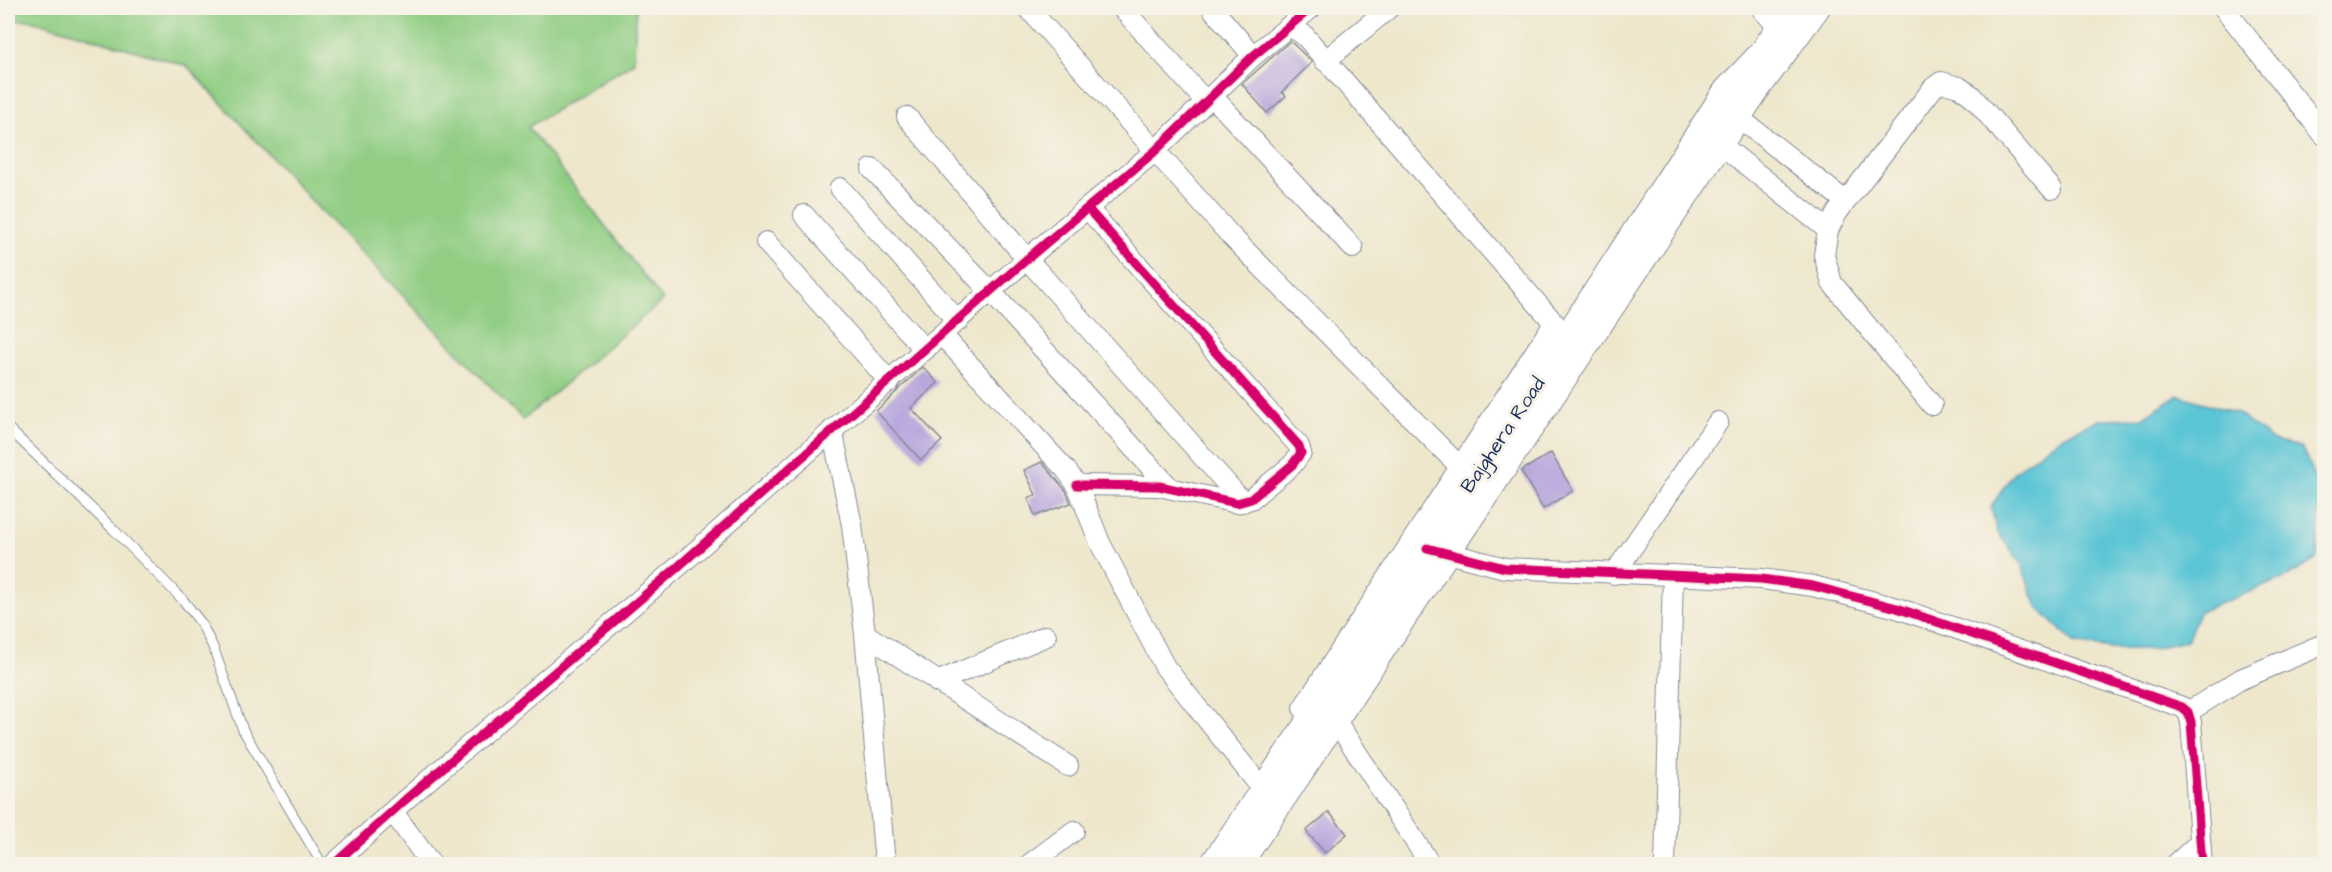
<svg xmlns="http://www.w3.org/2000/svg" width="2332" height="872" viewBox="0 0 2332 872" font-family="'Architects Daughter',sans-serif">
<rect width="100%" height="100%" fill="#f7f3e8"/>
<filter id="ink" filterUnits="userSpaceOnUse"><feTurbulence type="fractalNoise" baseFrequency=".0167" numOctaves="2"/><feDisplacementMap in="SourceGraphic" scale="12" xChannelSelector="R" yChannelSelector="G"/><feConvolveMatrix kernelMatrix="1 2 1 2 8 2 1 2 1" color-interpolation-filters="sRGB"/></filter>
<filter id="wash" filterUnits="userSpaceOnUse"><feTurbulence type="fractalNoise" baseFrequency=".008" numOctaves="4" result="noise"/><feDisplacementMap in="SourceGraphic" scale="24" xChannelSelector="R" yChannelSelector="G"/><feGaussianBlur stdDeviation="1.35" result="paint"/><feColorMatrix in="noise" values="0 0 0 0 0 0 0 0 0 0 0 0 0 0 0 0 0 1.4 0 .05"/><feComposite in="paint" operator="in"/></filter>
<g filter="url(#wash)">
<rect width="100%" height="100%" fill="#eee7cc"/>
<!-- green -->
<path fill="#91ce84" stroke="#567e71" stroke-width="1.5" d="M8 8H636L634 62 528 127 663 300 523 420 320 210 187 66 31 20 8 21Z"/>
<!-- water -->
<path fill="#5ac5d5" stroke="#3a7a9a" stroke-width="1.5" d="M2178 395 2236 413 2274 441 2302 448 2321 493 2317 559 2287 577 2199 612 2187 640 2153 649H2111L2074 643 2037 607 2021 563 1997 532 1991 507 2014 472 2063 436 2101 419 2142 418Z"/>
<g id="blocks">
<!-- building -->
<g fill="#af9bdb">
<path d="M1290 41 1312 62 1282 92 1286 96 1267 113 1242 84Z"/>
<path d="M923 367 938 383 911 408 942 441 921 460 876 411Z"/>
<path d="M1551 453 1573 491 1543 509 1521 471Z"/>
<path d="M1042 462 1066 491 1071 503 1035 516 1028 498 1036 495 1024 470Z"/>
<path d="M1329 812 1347 834 1325 853 1306 831Z"/>
</g>
</g>
</g>
<g filter="url(#ink)">
<use href="#blocks" fill-opacity="0" stroke="#848b95" stroke-width="1.5"/>
<g fill="none" stroke-linecap="round" stroke-linejoin="round">
<defs>
<path id="service" d="M8 428 114 530 183 600 201 623 213 647 243 730 322 864"/>
<g id="minor">
<path d="M1028 8 1231 236 1473 480"/>
<path d="M1122 8 1206 102"/>
<path d="M1212 8 1253 56"/>
<path d="M1761 8 1779 28"/>
<path d="M2224 8 2324 135"/>
<path d="M1290 26 1304 35 1562 332"/>
<path d="M1325 61 1389 8"/>
<path d="M1212 96 1353 248"/>
<path d="M907 117 1027 259 1243 502"/>
<path d="M1738 117 1845 201"/>
<path d="M1720 144 1828 230"/>
<path d="M872 169 991 292 1170 488"/>
<path d="M840 188 958 321"/>
<path d="M804 215 925 350"/>
<path d="M766 242 890 382"/>
<path d="M942 335 1066 470 1077 485 1100 543 1165 667 1264 791"/>
<path d="M1932 405 1832 283 1824 255 1828 230 1837 213 1933 88 1941 82 1959 87 1971 95 2052 189"/>
<path d="M832 430 852 525 865 634 885 864"/>
<path d="M1077 485 1159 486 1237 503 1251 499 1292 465 1301 453 1299 446 1088 209"/>
<path d="M1436 550 1505 568 1761 579 1813 586 1897 608 2182 707 2188 712 2191 722 2202 864"/>
<path d="M1614 574 1718 422"/>
<path d="M865 634 1068 766"/>
<path d="M937 682 1046 636"/>
<path d="M1303 708 1554 323"/>
<path d="M2188 712 2241 679 2324 644"/>
<path d="M1336 721 1430 864"/>
<path d="M393 812 431 864"/>
<path d="M334 864 405 800 672 572 1027 259 1154 152 1253 56 1311 8"/>
<path d="M1030 864 1074 831"/>
<path d="M1665 864 1673 575"/>
<path d="M2176 864 2200 842"/>
</g>
<g id="secondary">
<path d="M1214 864 1567 338 1727 91 1763 53 1793 8"/>
<path d="M1238 864 1754 92 1816 8"/>
</g>
</defs>
<!-- service casing -->
<use href="#service" stroke="#848b95" stroke-width="11"/>
<!-- minor casing -->
<use href="#minor" stroke="#848b95" stroke-width="22"/>
<!-- secondary casing -->
<use href="#secondary" stroke="#848b95" stroke-width="29"/>
<!-- service -->
<use href="#service" stroke="#fff" stroke-width="9"/>
<!-- minor -->
<use href="#minor" stroke="#fff" stroke-width="20"/>
<!-- secondary -->
<use href="#secondary" stroke="#fff" stroke-width="27"/>
<defs>
<g id="cycleway">
<path d="M1077 485 1159 486 1237 503 1251 499 1292 465 1301 453 1299 446 1088 209"/>
<path d="M1427 548 1505 568 1761 579 1813 586 1897 608 2182 707 2188 712 2191 722 2202 864"/>
<path d="M334 864 405 800 672 572 1027 259 1154 152 1253 56 1311 8"/>
</g>
</defs>
<!-- cycleway casing -->
<use href="#cycleway" stroke="#f7f3e8" stroke-width="13"/>
<!-- cycleway -->
<use href="#cycleway" stroke="#d6006c" stroke-width="9"/>
</g>
</g>
<g text-anchor="middle" dominant-baseline="central" stroke-width="6" stroke-linejoin="round" paint-order="stroke">
<!-- street labels -->
<g font-size="20" fill="#1b2f5e" stroke="#f7f3e8">
<text transform="translate(1503 435) rotate(-56)">Bajghera Road</text>
</g>
</g>
<!-- margin -->
<rect width="2332" height="872" fill="none" stroke="#f7f3e8" stroke-width="30"/>
</svg>
